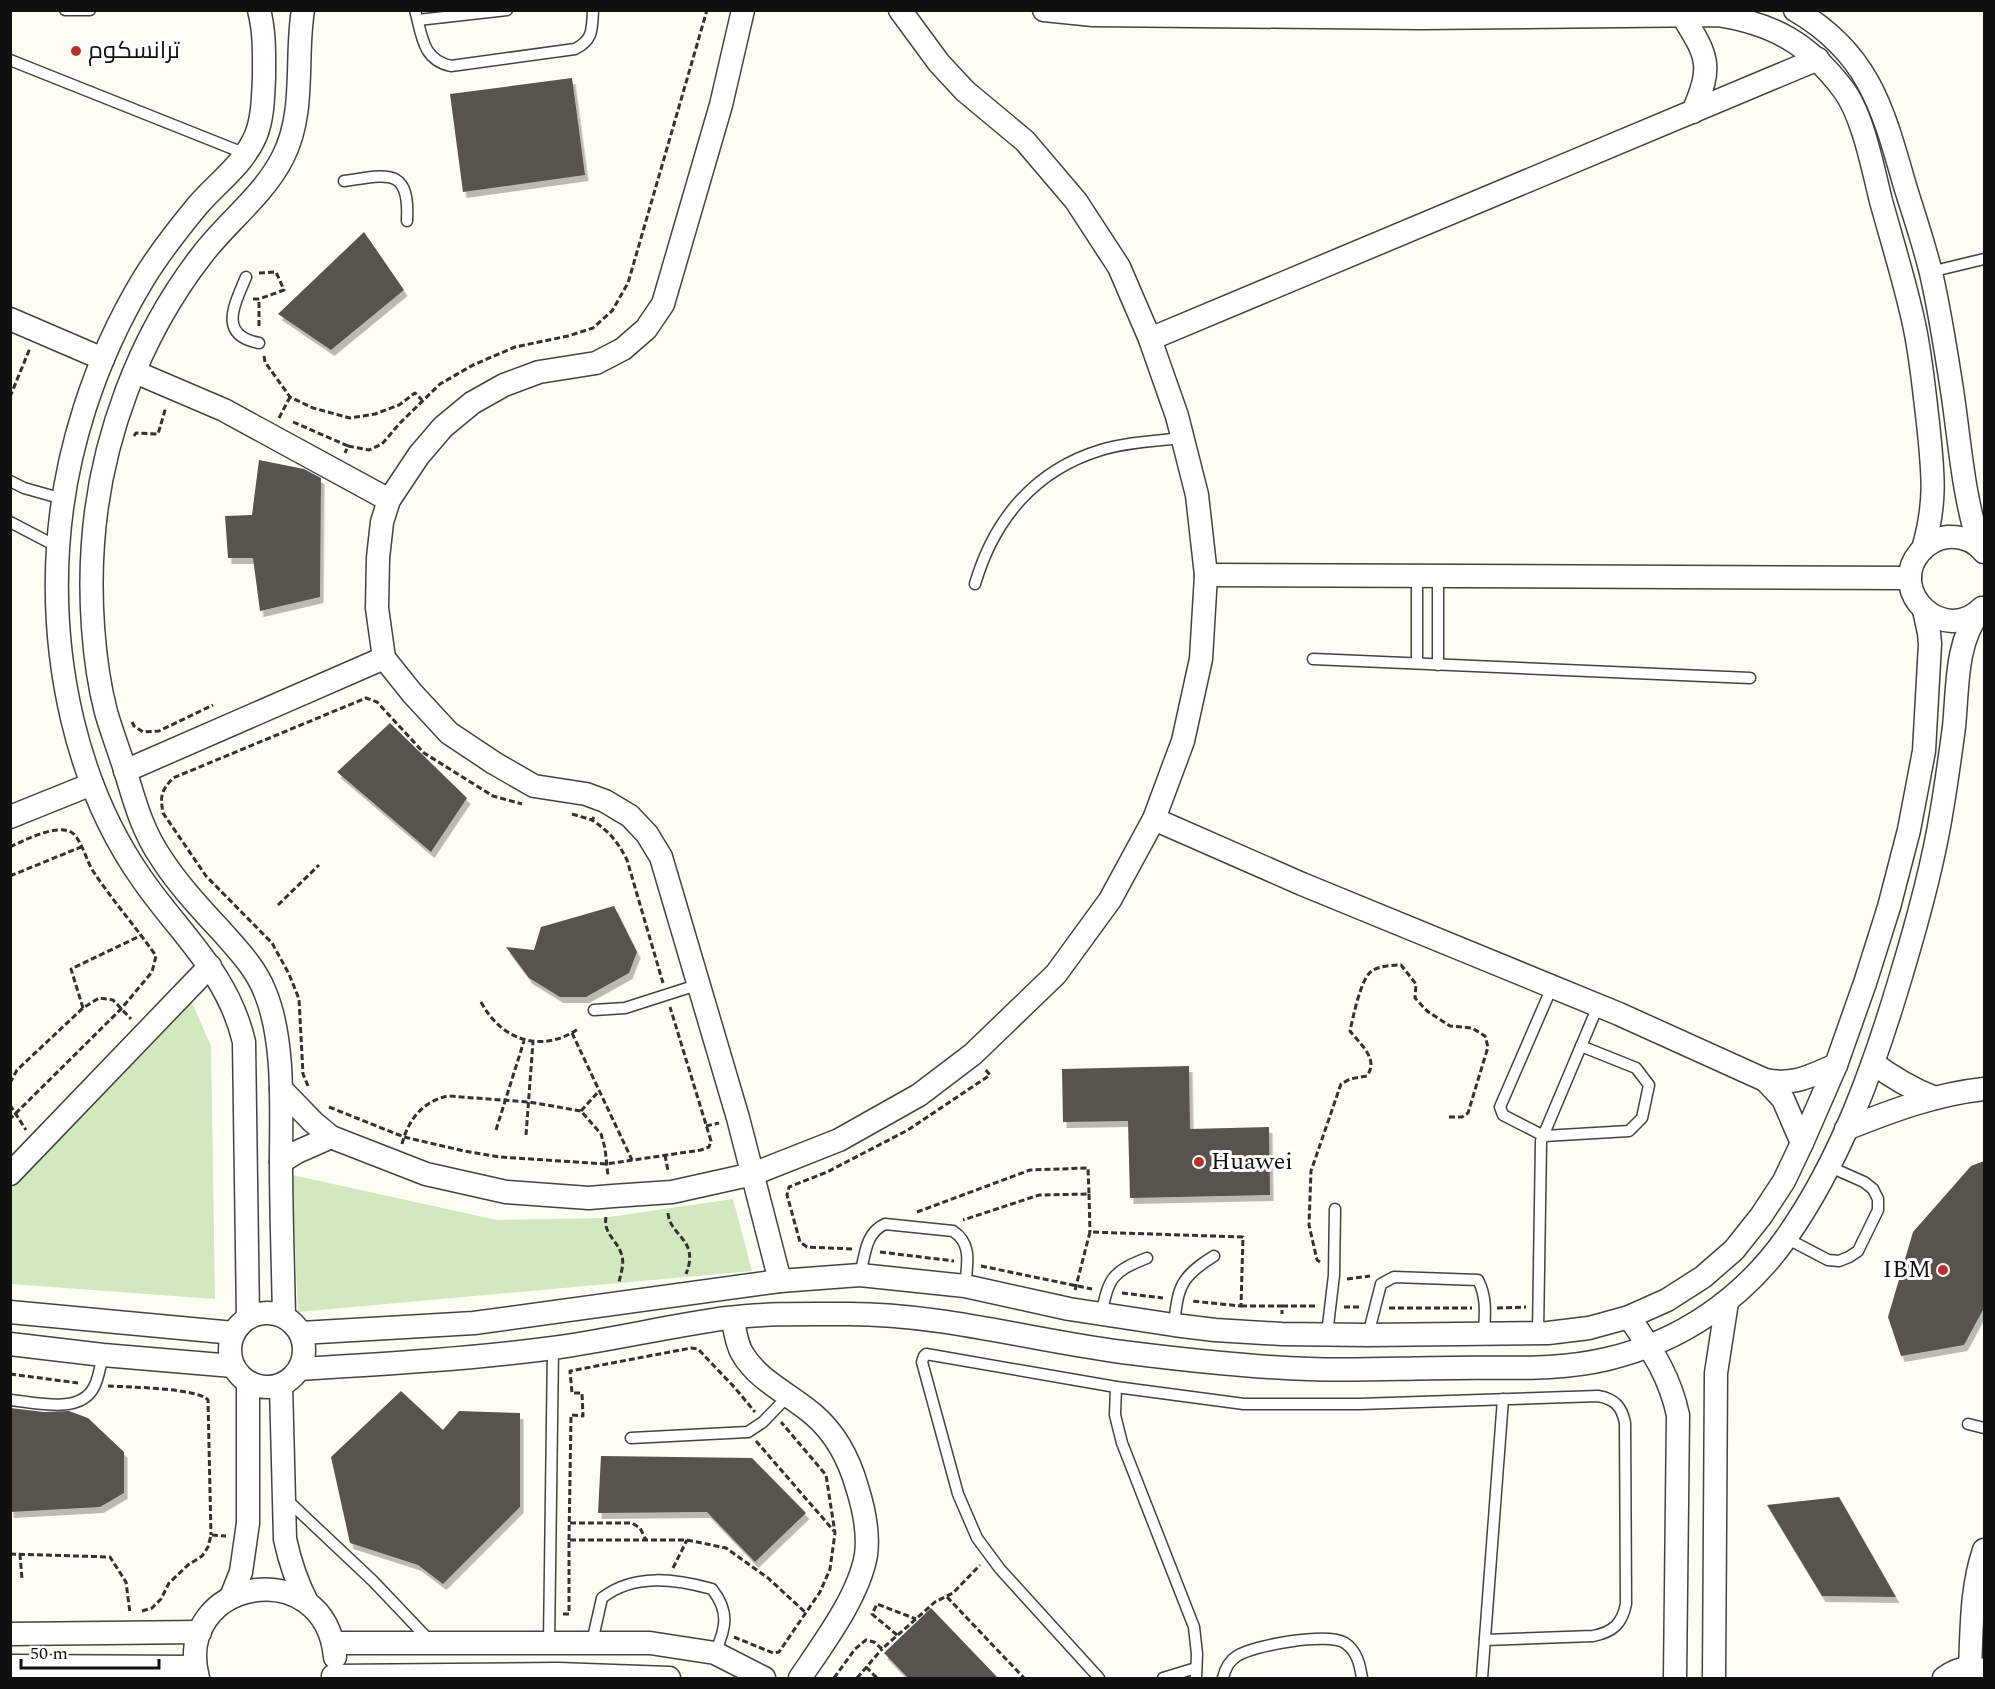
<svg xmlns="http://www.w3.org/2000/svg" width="1995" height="1689" viewBox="0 0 1995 1689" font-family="Spectral,Cairo,serif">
<defs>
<filter id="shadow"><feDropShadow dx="3.5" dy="6" stdDeviation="0" flood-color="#0004"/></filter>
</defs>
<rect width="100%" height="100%" fill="#fefdf4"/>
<!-- green -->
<g fill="#d2e8bf">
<path d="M190 998 211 1046 215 1299 11 1284 10 1189Z"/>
<path d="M292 1175 497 1220 602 1218 733 1199 752 1271 298 1312Z"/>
</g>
<!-- building -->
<g fill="#58524d" filter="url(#shadow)">
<path d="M572 78 585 175 463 192 450 94Z"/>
<path d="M364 232 404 290 331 350 278 314Z"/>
<path d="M259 460 304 469 321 478 320 597 260 611 253 558H228L225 516 252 515Z"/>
<path d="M390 723 467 798 431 852 337 772Z"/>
<path d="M614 906 637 952 629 973 586 997H560L529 978 506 947 534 950 541 927Z"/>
<path d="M1189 1066 1190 1129 1269 1127 1270 1195 1130 1198 1128 1121 1063 1122 1062 1069Z"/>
<path d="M1984 1161V1308L1964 1345 1901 1356 1888 1317 1913 1232 1971 1166Z"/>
<path d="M401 1391 443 1430 459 1411 520 1413V1507L443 1584 418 1565 350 1543 331 1457Z"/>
<path d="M10 1408 44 1412 69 1411 88 1418 124 1452V1493L100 1507 10 1512Z"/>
<path d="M601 1456 752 1458 806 1513 755 1562 707 1512 598 1513Z"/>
<path d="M1839 1497 1896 1597 1822 1596 1767 1505Z"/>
<path d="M931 1608 998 1678H908L884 1653Z"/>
</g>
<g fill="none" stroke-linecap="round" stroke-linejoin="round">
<defs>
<g id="lane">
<path d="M65 10H90"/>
<path d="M415 10C422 35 422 60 451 66L575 49C593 40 592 30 593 10"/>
<path d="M418 20 507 10"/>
<path d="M10 60 246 154"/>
<path d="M344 181C387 175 410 166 407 221"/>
<path d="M1930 272 1984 259"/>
<path d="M246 277C235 304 217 335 259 343"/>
<path d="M10 481 24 488 63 499"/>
<path d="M10 522 58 547"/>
<path d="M975 584C994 519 1035 470 1101 450 1127 442 1156 441 1183 438"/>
<path d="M1313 659 1750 678"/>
<path d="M1417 663V576"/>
<path d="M1438 665V576"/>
<path d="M1552 987 1500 1107 1503 1115 1544 1136 1629 1131 1642 1118 1649 1085 1636 1068 1581 1046"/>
<path d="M594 1010 625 1008 700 984"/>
<path d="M1786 1238 1828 1260 1839 1261 1849 1257 1858 1251 1878 1210V1199L1873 1189 1864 1182 1828 1166"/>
<path d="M860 1275C865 1256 865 1233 885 1224L953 1231C973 1244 967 1265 965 1286"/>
<path d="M1101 1315C1109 1278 1111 1272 1147 1258"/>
<path d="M1174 1325C1178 1287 1180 1277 1214 1256"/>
<path d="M1538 1333 1541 1141 1598 1006"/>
<path d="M1327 1334 1334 1275 1335 1209"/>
<path d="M1368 1335 1381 1284 1394 1277 1478 1280C1487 1297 1485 1314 1484 1333"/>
<path d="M1116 1387 1115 1415 1122 1443 1194 1627 1197 1654 1196 1678"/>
<path d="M10 1400C36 1402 80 1415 94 1387 99 1378 100 1366 103 1355"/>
<path d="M1968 1424 1984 1428"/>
<path d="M631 1438 748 1432 763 1422 788 1396"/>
<path d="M286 1499 373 1581 431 1642"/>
<path d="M592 1642 602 1598C634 1573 675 1579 712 1589 730 1612 726 1628 715 1653"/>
<path d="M549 1643 553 1348"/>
<path d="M1099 1678 1000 1569 977 1538 958 1494 922 1362 924 1356 926 1354 1116 1387 1244 1404H1359L1598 1396C1615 1399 1622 1407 1625 1423L1626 1604C1622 1624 1613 1632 1593 1636L1485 1640"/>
<path d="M1163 1678 1196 1668"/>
<path d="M1223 1678C1225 1669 1229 1661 1237 1656 1254 1645 1328 1632 1345 1643 1357 1651 1360 1665 1362 1678"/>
<path d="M1482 1678 1503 1399"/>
</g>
<g id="street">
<path d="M743 10 721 105 663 304 646 329 623 349 596 363 539 372 504 385 472 403 443 427 419 455 389 500 382 522 378 558 377 608 384 658 412 693 449 733 494 763 534 786 586 794 605 801 630 816 647 834 661 857 738 1118 780 1281"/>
<path d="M1044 10 1093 15 1421 18 1718 15C1774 24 1809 44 1843 89 1863 115 1873 169 1881 201 1892 241 1905 282 1914 324 1921 356 1924 390 1928 423 1933 472 1937 501 1923 549"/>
<path d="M1795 10C1869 53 1883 109 1905 186 1914 215 1924 244 1931 273 1940 312 1946 351 1952 390 1960 443 1963 496 1980 547"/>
<path d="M1682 15C1708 57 1713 65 1693 112"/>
<path d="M10 319 103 359"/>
<path d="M1150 339 1818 59"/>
<path d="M135 372 224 410 389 500"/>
<path d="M1206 575 1910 578"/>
<path d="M1982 608C1945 646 1886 592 1920 552 1927 544 1937 538 1948 537 1962 536 1975 541 1984 552"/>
<path d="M125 771 384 658"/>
<path d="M10 817 92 784"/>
<path d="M1154 819 1302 884 1619 1014 1765 1080C1794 1086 1810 1076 1836 1065"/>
<path d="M1873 1063C1893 1078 1912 1089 1935 1098"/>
<path d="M1765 1080 1783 1099 1802 1143"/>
<path d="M281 1089 313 1122 331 1137 426 1174 506 1192 589 1198 613 1196 672 1192 753 1174 839 1140 919 1095 973 1054 1056 974 1110 900 1154 819 1183 741 1201 659 1206 575 1197 495 1177 416 1150 339 1119 267 1076 201 1025 141 965 91 939 63 900 10"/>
<path d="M1846 1129C1891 1111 1936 1094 1984 1089"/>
<path d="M281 1162 297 1152 331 1137"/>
<path d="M10 1174 210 966"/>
<path d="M10 1312 234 1333"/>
<circle cx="267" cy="1350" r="37"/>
<path d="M284 1316C283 1264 281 1212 281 1160 281 1109 285 1040 265 992 256 969 240 952 224 934 202 910 179 886 161 858 143 832 135 803 126 773 120 753 112 733 106 712 93 662 89 596 93 543 100 441 139 336 202 255 227 222 264 195 283 157 306 112 295 58 303 10"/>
<path d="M1629 1317C1652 1351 1669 1374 1678 1415L1675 1678"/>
<path d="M248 1318 244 1042C228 973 180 934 142 879 76 785 51 661 58 548 64 453 95 359 144 278 160 252 179 228 198 205 218 182 244 164 256 135 263 117 263 97 264 78 264 55 265 33 259 10"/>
<path d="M732 1318C735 1328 736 1343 742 1353 758 1381 790 1394 814 1415 836 1434 849 1459 857 1487 864 1509 869 1532 866 1555 859 1596 823 1644 800 1678"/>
<path d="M301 1333 474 1323 780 1281 860 1275 965 1286 1069 1309 1174 1325 1215 1330 1282 1334 1368 1335 1548 1333 1589 1328 1629 1317 1667 1300 1703 1277 1734 1250 1761 1216 1784 1181 1802 1143 1836 1065 1865 983 1889 907 1909 830 1924 751 1930 644 1929 633 1924 610"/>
<path d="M10 1344 103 1355 233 1366"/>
<path d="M300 1369C384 1364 469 1359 553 1348 611 1340 669 1326 727 1318 767 1313 809 1314 849 1314 941 1314 1031 1340 1122 1352 1185 1360 1247 1367 1309 1369 1357 1371 1406 1368 1453 1368 1504 1367 1558 1371 1607 1359 1680 1342 1743 1299 1786 1238 1841 1160 1874 1067 1901 976 1917 923 1932 870 1941 815 1946 786 1950 757 1954 727 1958 688 1955 643 1980 611"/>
<path d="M281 1385 285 1539C290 1562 296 1581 307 1602"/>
<path d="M231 1597 241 1572 248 1523V1382"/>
<path d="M10 1634 200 1632"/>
<path d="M334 1643H650L715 1653 764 1678"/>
<path d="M10 1666 195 1667"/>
<path d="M1970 1667C1972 1626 1971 1589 1984 1550"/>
<path d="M333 1676 558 1674 669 1678"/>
<path d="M198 1678C172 1579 325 1551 335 1657"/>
<path d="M1714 1678 1716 1373 1727 1302"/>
<path d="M1944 1678C1956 1669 1968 1665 1983 1670"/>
</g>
</defs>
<!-- lane casing -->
<use href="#lane" stroke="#434343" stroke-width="13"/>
<!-- street casing -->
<use href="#street" stroke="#434343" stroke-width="25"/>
<!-- path -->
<g stroke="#323232" stroke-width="3" stroke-dasharray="6 3" stroke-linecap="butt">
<path d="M259 273 276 272 284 290 259 299"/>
<path d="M253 299H259V329"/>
<path d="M264 356 265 362 290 397 313 408 350 418 375 414 399 405 415 393 422 400"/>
<path d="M10 397 30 348"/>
<path d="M279 418 290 397"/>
<path d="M293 422 348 446 345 453"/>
<path d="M134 436 136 433 158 434 166 407"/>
<path d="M348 446 369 450 382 444 400 423 440 384 473 365 515 347 568 336 593 328 612 311 628 283 707 10"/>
<path d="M132 722 134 726 143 732 159 731 213 705"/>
<path d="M572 814 592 820"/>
<path d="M594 817 592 820C609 831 618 842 627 860L663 983"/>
<path d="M10 847C25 840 56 824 71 832 80 836 87 862 93 871 112 900 136 927 156 956L152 972 121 1009 10 1119"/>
<path d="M10 876 81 847"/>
<path d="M278 905 319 865"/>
<path d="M481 1002C501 1040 541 1054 578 1029"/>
<path d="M83 1008 71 969 142 935"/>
<path d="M572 1033 632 1160"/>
<path d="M10 1083 17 1070 83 1008 99 998 113 1000 131 1019"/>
<path d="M308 1086 303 1074 299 999 289 974 272 943 206 876 163 813C160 796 161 791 173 778L366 698 377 702 424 753 493 796 522 804"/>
<path d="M10 1105 26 1130"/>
<path d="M329 1107 404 1137 464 1151 500 1157 606 1164 701 1150 709 1147 711 1141 670 1007"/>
<path d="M581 1111 599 1091"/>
<path d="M706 1126 719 1123"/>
<path d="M496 1130 524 1041"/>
<path d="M526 1135 533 1042"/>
<path d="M402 1144C408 1120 423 1101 448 1096L529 1102 581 1111 601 1134 605 1148 608 1176"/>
<path d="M665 1155 668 1171"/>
<path d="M1089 1194 1090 1232"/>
<path d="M917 1212 1030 1170 1088 1168 1089 1194 1039 1195 963 1220"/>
<path d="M668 1213C670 1237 700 1239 686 1274"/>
<path d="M606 1217C603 1233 616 1239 621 1253 625 1262 621 1273 619 1282"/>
<path d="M852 1249 807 1247 800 1242 787 1195 789 1187 827 1172 908 1130 990 1075 984 1068"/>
<path d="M880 1252 954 1261"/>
<path d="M1320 1262 1317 1260 1309 1225 1311 1171 1341 1084 1350 1079 1367 1076C1379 1059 1361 1045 1350 1031 1353 1018 1361 976 1373 970 1381 966 1392 965 1401 965L1416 984 1415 998 1427 1011 1450 1026 1472 1028 1485 1036 1488 1047 1468 1113 1462 1117H1447"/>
<path d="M981 1266 1092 1289"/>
<path d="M1347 1279 1370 1276"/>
<path d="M1075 1290 1090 1232 1243 1237 1241 1306 1191 1301"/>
<path d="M1122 1293 1163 1298"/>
<path d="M1241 1306H1282V1314"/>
<path d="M1282 1306H1316"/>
<path d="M1344 1307H1361"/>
<path d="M1389 1308H1472"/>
<path d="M1497 1308 1526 1307"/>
<path d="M10 1374 78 1383"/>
<path d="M108 1386C127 1387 198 1388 208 1400L211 1535"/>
<path d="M756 1441 834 1531"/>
<path d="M570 1523H632L640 1528 646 1540"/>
<path d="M569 1540 571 1415 583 1416 582 1393H572L570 1371 691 1348 698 1349 735 1388 755 1412"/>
<path d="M10 1554 110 1557 126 1582 130 1613"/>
<path d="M20 1554 22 1579"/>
<path d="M673 1568 687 1540"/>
<path d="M947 1597 1024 1678"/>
<path d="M142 1611 152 1608 161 1599 169 1583 188 1565 202 1556 208 1547 211 1535 226 1536"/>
<path d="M563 1614H569V1540H687L726 1548 768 1578 806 1613"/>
<path d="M897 1635 872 1614 877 1604 916 1619"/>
<path d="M734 1637 773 1653 779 1652 820 1592 830 1569 835 1533 826 1475 781 1422"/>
<path d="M866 1667 877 1678"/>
<path d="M834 1678 855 1649 866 1640 874 1642 882 1649 935 1602 953 1593 980 1565"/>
<path d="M857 1678 882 1649"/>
</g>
<!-- lane -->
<use href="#lane" stroke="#fff" stroke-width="10"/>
<!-- street -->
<use href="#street" stroke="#fff" stroke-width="22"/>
</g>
<!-- markers -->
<g fill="#b9302f" stroke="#fff" stroke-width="2">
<circle cx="76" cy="51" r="6"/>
<circle cx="1199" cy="1162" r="6"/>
<circle cx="1943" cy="1270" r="6"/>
</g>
<g text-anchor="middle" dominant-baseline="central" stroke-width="6" stroke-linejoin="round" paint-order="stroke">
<!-- poi labels -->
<g font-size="24" fill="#101010" stroke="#fff" text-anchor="start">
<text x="88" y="51">ترانسكوم</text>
<text x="1211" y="1162">Huawei</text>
<text x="1931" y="1270" text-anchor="end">IBM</text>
</g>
</g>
<!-- border -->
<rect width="1995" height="1689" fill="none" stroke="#101010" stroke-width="24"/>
<!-- scale -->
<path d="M21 1659v9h138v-9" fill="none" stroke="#101010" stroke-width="3"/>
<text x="30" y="1659" font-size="18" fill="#101010" stroke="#ffffff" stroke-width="4.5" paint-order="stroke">50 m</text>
</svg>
